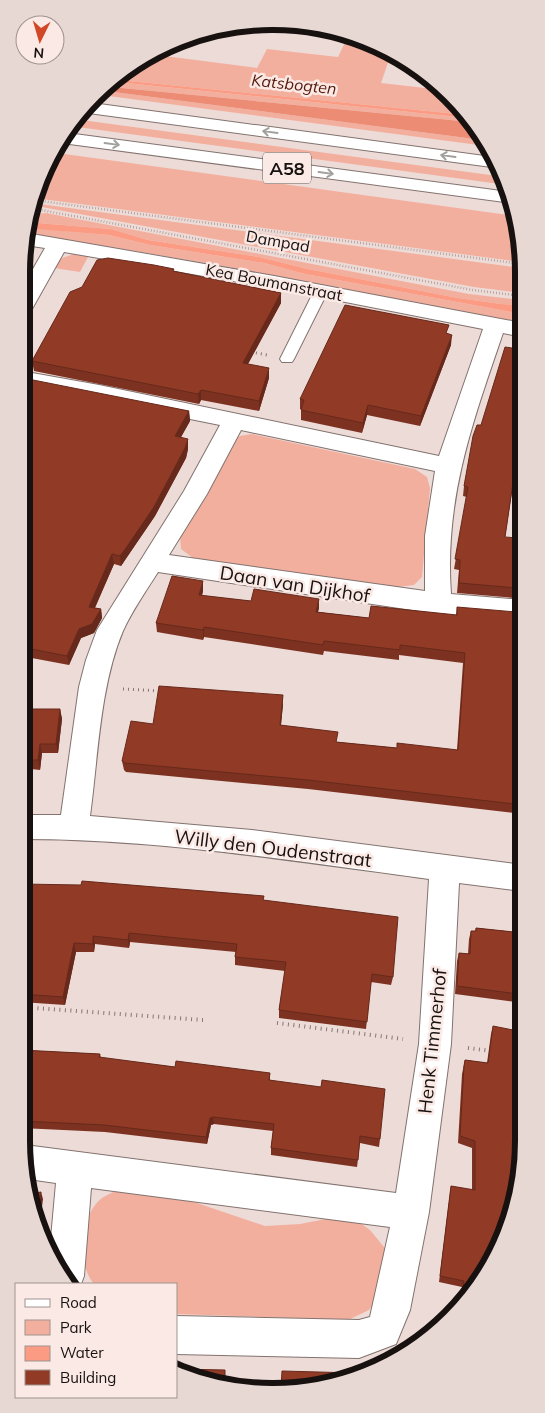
<svg xmlns="http://www.w3.org/2000/svg" width="545" height="1413" viewBox="0 0 545 1413" font-family="Mulish,sans-serif">
<rect width="100%" height="100%" fill="#eddbd7"/>
<!-- green -->
<g fill="#f3af9e">
<path d="M348 36 391 54 381 83 443 90 462 107 467 115 119 80 149 54 257 68 267 49 338 57Z"/>
<path d="M116 82 468 118 471 122 111 87Z"/>
<path d="M106 91 482 140 486 146 101 95Z"/>
<path d="M74 119 505 177 507 185 70 126Z"/>
<path d="M57 153 515 216 522 239V262L34 198Z"/>
<path d="M32 203 522 268V293L474 287 31 205Z"/>
<path d="M29 210 36 214 46 213 469 294 522 300V305L501 304 458 298 308 269 259 257 148 240 111 229 39 223 63 231 109 235 150 245 264 263 305 274 522 314V323L212 264 26 233Z"/>
<path d="M74 254 89 255 80 272 54 268 62 258Z"/>
<path d="M252 434 415 469 427 477 430 488 422 577 414 585 398 587 193 558 181 549 180 536 207 495 230 442 240 436Z"/>
<path d="M123 1187 185 1199 265 1226 300 1224 331 1218H353L370 1230 384 1247 386 1266 380 1295 369 1310 348 1320 176 1314V1284H94C76 1263 80 1215 102 1198 108 1194 116 1191 123 1187Z"/>
</g>
<!-- forest -->
<path fill="#ec8c75" d="M111 87 471 122 482 140 106 91Z"/>
<!-- water -->
<g fill="#fc9b83">
<path d="M119 80 467 115 468 118 116 82Z"/>
<path d="M38 223 111 229 148 240 259 257 308 269 458 298 501 304 522 305V314L305 274 264 263 150 245 109 235 36 229Z"/>
</g>
<g fill="none" stroke-linecap="round" stroke-linejoin="round">
<defs>
<path id="service" d="M321 287 328 291 294 359 292 362H282L280 359 314 291Z"/>
<path id="minor" d="M26 233 274 276 522 323V337L503 333C473 421 444 499 451 594L522 600V620L439 614 158 572C146 591 132 611 123 631 100 685 98 758 90 816L252 830 523 865V891L459 883 451 1044 429 1212 410 1310 396 1344 359 1358 176 1354V1316L359 1320 370 1317 390 1227 91 1188 84 1276 81 1284H71L50 1249 56 1183 28 1179 22 1146 25 1145 396 1193 419 1044 429 879C294 861 158 839 21 839V815H61L79 687 86 660 97 630 184 491 220 425 21 385V371L99 385 439 456 483 329 274 288 64 252 32 309 29 314 21 316V290L45 248 25 245ZM241 430 435 471 425 536V591L169 555 207 494Z"/>
<g id="motorway">
<path d="M92 103 492 157 499 168 81 112Z"/>
<path d="M67 133 509 192 512 203 62 143Z"/>
</g>
</defs>
<!-- service casing -->
<use href="#service" stroke="#82736f" stroke-width="2"/>
<!-- minor casing -->
<use href="#minor" stroke="#82736f" stroke-width="2"/>
<!-- motorway casing -->
<use href="#motorway" stroke="#82736f" stroke-width="2"/>
<!-- path-far2 -->
<g stroke="#837775" stroke-width="2.5" stroke-dasharray="0.5 2.5" stroke-linecap="butt">
<path d="M280 26 347 34"/>
<path d="M33 200 522 264"/>
<path d="M30 208 473 290 522 296"/>
</g>
<!-- path-far1 -->
<g stroke="#837775" stroke-width="3" stroke-dasharray="1 4" stroke-linecap="butt">
<path d="M251 352 267 355"/>
<path d="M123 689 161 691"/>
</g>
<!-- path -->
<g stroke="#837775" stroke-width="4" stroke-dasharray="1 4.5" stroke-linecap="butt">
<path d="M21 1007 203 1020"/>
<path d="M277 1023 403 1039"/>
<path d="M468 1048 492 1051"/>
</g>
<!-- service -->
<use href="#service" fill="#fff" fill-rule="evenodd"/>
<!-- minor -->
<use href="#minor" fill="#fff" fill-rule="evenodd"/>
<!-- motorway -->
<use href="#motorway" fill="#fff" fill-rule="evenodd"/>
</g>
<!-- wall -->
<g fill="#7d3221">
<path d="M174 272 281 293V303L248 364 269 378 259 411 201 400 199 404 34 371 32 361Z"/>
<path d="M448 334 451 345 420 426 367 415 362 433 301 420V409H300V399Z"/>
<path d="M522 340V480L514 479 505 537 517 588 515 598 457 593 459 570 454 569 467 497 463 496 464 486 481 425 519 349Z"/>
<path d="M21 381 189 411 190 421 181 437 188 449 186 458 155 516 127 557 121 566 114 564 95 608 101 609 102 618 94 633 81 638 69 665 21 656V633L28 618 21 616Z"/>
<path d="M203 581V591L202 596 319 608 318 612 369 618 456 615 457 607 516 620H522L523 814 308 789 126 772 124 770 122 761 153 724 283 704 281 725 337 742 397 748 457 750 463 663 399 655V660L324 651 323 655 204 637 203 640 157 632 156 623Z"/>
<path d="M21 709H60L62 719 58 753H42L40 770 31 769V773H21Z"/>
<path d="M21 884 264 900 393 977 391 985 371 982 366 1029 279 1018V1010L285 971 235 965V957L236 952 130 942 129 948 95 944 94 952H76L65 1005 21 1002Z"/>
<path d="M476 928 523 933V990H518V994L516 1002 455 994 457 961 459 953 468 954 469 939 471 931H475Z"/>
<path d="M493 1026 472 1293 460 1305 462 1287 439 1282 450 1193 451 1186 472 1190V1148L458 1143 462 1074 465 1060 487 1063 491 1034Z"/>
<path d="M21 1050 100 1054 101 1058 175 1067 270 1073V1080L380 1139 379 1147 360 1143 357 1167 271 1155V1148L273 1131 214 1124 211 1125 207 1144 105 1132 21 1128Z"/>
</g>
<!-- shaded-wall -->
<g fill="#66291b">
<path d="M281 293V303L243 373V363Z"/>
<path d="M452 335 451 345 420 426 421 416Z"/>
<path d="M269 368V378L259 411V401Z"/>
<path d="M201 390V400L199 404 198 394Z"/>
<path d="M368 405 367 415 362 433 363 423Z"/>
<path d="M189 411 190 421 176 446 175 436Z"/>
<path d="M188 439V449L186 458 155 516 121 566 120 556Z"/>
<path d="M112 554 114 564 91 616 89 607Z"/>
<path d="M203 581V591L199 605V595Z"/>
<path d="M319 599V608L315 621 316 612Z"/>
<path d="M101 609 102 618 94 633 81 638 69 665 67 656 79 629Z"/>
<path d="M204 627V637L203 640V630Z"/>
<path d="M283 695V704L280 734V725Z"/>
<path d="M60 709 62 719 58 753 56 744Z"/>
<path d="M40 744 42 753 40 770 38 760Z"/>
<path d="M29 760 31 769V773L29 763Z"/>
<path d="M129 933 130 942 129 948 128 940Z"/>
<path d="M93 936 95 944 94 952 93 944Z"/>
<path d="M74 943 76 952 65 1005 63 997Z"/>
<path d="M213 1117 214 1124 211 1125 207 1144 206 1137 210 1118Z"/>
<path d="M41 1192 43 1199 39 1230 37 1225Z"/>
</g>
<!-- building -->
<g fill="#913a26" stroke="#66291b">
<path d="M108 258 154 265 174 269 173 271 281 293 243 363 269 368 259 401 201 390 198 394 32 361 70 292 82 287 97 260Z"/>
<path d="M345 305 449 325 446 333 452 335 421 416 368 405 363 423 301 410 304 400 300 399Z"/>
<path d="M521 340H522V470L515 469 505 537 518 538 517 588 459 583 460 560 455 559 468 487 464 486 473 436 477 425H481L505 347 519 349Z"/>
<path d="M23 378 189 411 175 436 188 439 185 448 154 507 126 548 120 556 112 554 89 607 101 609 92 624 79 629 67 656 21 647V633L32 610 21 607V381Z"/>
<path d="M172 576 203 581 199 595 251 601 254 589 319 599 316 612 369 618 371 606 457 615V607L516 612V620H522L523 805 308 780 125 763 122 761 131 721 153 724 159 686 283 695 280 725 338 732 336 742 397 748V743L458 750 465 653 400 645V650L324 641 323 645 204 627 203 630 156 623Z"/>
<path d="M21 709H60L56 744H40L38 760H29V763H21Z"/>
<path d="M82 881 264 896 263 900 398 917 393 977 372 974 367 1022 279 1010 286 962 235 957 237 944 129 933 128 940 93 936V944L74 943 63 997 21 994V884L81 885Z"/>
<path d="M476 928 523 933V982L518 981V994L457 986 459 953 470 954 471 931H476Z"/>
<path d="M493 1026 523 1032 524 1083 521 1162 515 1206 472 1293 461 1303 464 1281 440 1276 451 1186 475 1190V1141L460 1136 464 1066 465 1060 488 1063Z"/>
<path d="M21 1050 100 1054 99 1057 175 1067 176 1061 270 1073 269 1080 321 1087 322 1080 385 1089 380 1139 360 1136 358 1160 271 1148 274 1124 213 1117 210 1118 206 1137 104 1125 21 1121Z"/>
<path d="M41 1192 37 1225 35 1222 30 1194Z"/>
<path d="M179 1369 225 1370V1385Z"/>
<path d="M282 1371 355 1373 322 1387 281 1388Z"/>
</g>
<!-- one-way arrows -->
<defs><path id="oneway-shaft" d="M-6 0H5M1.5-3L5.5 0L1.5 3" fill="none" stroke-width="1.6" stroke-linecap="round" stroke-linejoin="round" transform="scale(1.25)"/></defs>
<g stroke="#a2a09f">
<use href="#oneway-shaft" transform="translate(270 132) rotate(-172)"/>
<use href="#oneway-shaft" transform="translate(112 144) rotate(8)"/>
<use href="#oneway-shaft" transform="translate(448 156) rotate(-172)"/>
<use href="#oneway-shaft" transform="translate(326 173) rotate(8)"/>
</g>
<g text-anchor="middle" dominant-baseline="central" stroke-width="5" stroke-linejoin="round" paint-order="stroke">
<!-- far-water labels -->
<g font-size="16" font-style="italic" fill="#54190b" stroke="#fae9e4">
<text transform="translate(294 84) rotate(6)">Katsbogten</text>
</g>
<!-- far-street labels -->
<g font-size="16" fill="#171110" stroke="#fae9e4">
<text transform="translate(278 241) rotate(10)">Dampad</text>
<text transform="translate(274 282) rotate(11)">Kea Boumanstraat</text>
</g>
<!-- shield labels -->
<rect fill="#fae9e4" stroke="#5b5250" stroke-width="1" x="263" y="152.5" width="48" height="31" rx="4"/>
<g font-size="18" font-weight="bold" fill="#171110">
<text x="287" y="168">A58</text>
</g>
<!-- street labels -->
<g font-size="19" fill="#171110" stroke="#fae9e4">
<text transform="translate(295 584) rotate(9)">Daan van Dijkhof</text>
<text transform="translate(273 848) rotate(7)">Willy den Oudenstraat</text>
<text transform="translate(432 1041) rotate(-84)">Henk Timmerhof</text>
</g>
</g>
<!-- crop -->
<path d="M0 0H545V1413H0ZM272 30H273A242 242 0 0 1 515 272V1141A242 242 0 0 1 273 1383H272A242 242 0 0 1 30 1141V272A242 242 0 0 1 272 30Z" fill="#e8d8d3" fill-rule="evenodd"/>
<path fill="none" stroke="#171110" stroke-width="6" d="M272 30H273A242 242 0 0 1 515 272V1141A242 242 0 0 1 273 1383H272A242 242 0 0 1 30 1141V272A242 242 0 0 1 272 30Z"/>
<!-- legend -->
<rect x="15" y="1283" width="162" height="115" fill="#fae9e4" stroke="#9f938f"/>
<rect x="25" y="1299" width="25" height="8" fill="#ffffff" stroke="#9f938f"/>
<text x="60" y="1308" font-size="15" fill="#171110">Road</text>
<rect x="25" y="1320" width="25" height="15" fill="#f3af9e" stroke="#9f938f"/>
<text x="60" y="1333" font-size="15" fill="#171110">Park</text>
<rect x="25" y="1346" width="25" height="15" fill="#fc9b83" stroke="#9f938f"/>
<text x="60" y="1358" font-size="15" fill="#171110">Water</text>
<rect x="25" y="1370" width="25" height="15" fill="#913a26" stroke="#9f938f"/>
<text x="60" y="1383" font-size="15" fill="#171110">Building</text>
<!-- north arrow -->
<g transform="translate(40 40) rotate(185)"><circle r="24" fill="#fae9e4" stroke="#9f938f"/>
<path d="M0-4L9 19L0 12L-9 19Z" fill="#d24827"/>
<text y="-8" font-size="14" font-weight="bold" text-anchor="middle" fill="#171110">N</text>
</g>
</svg>
